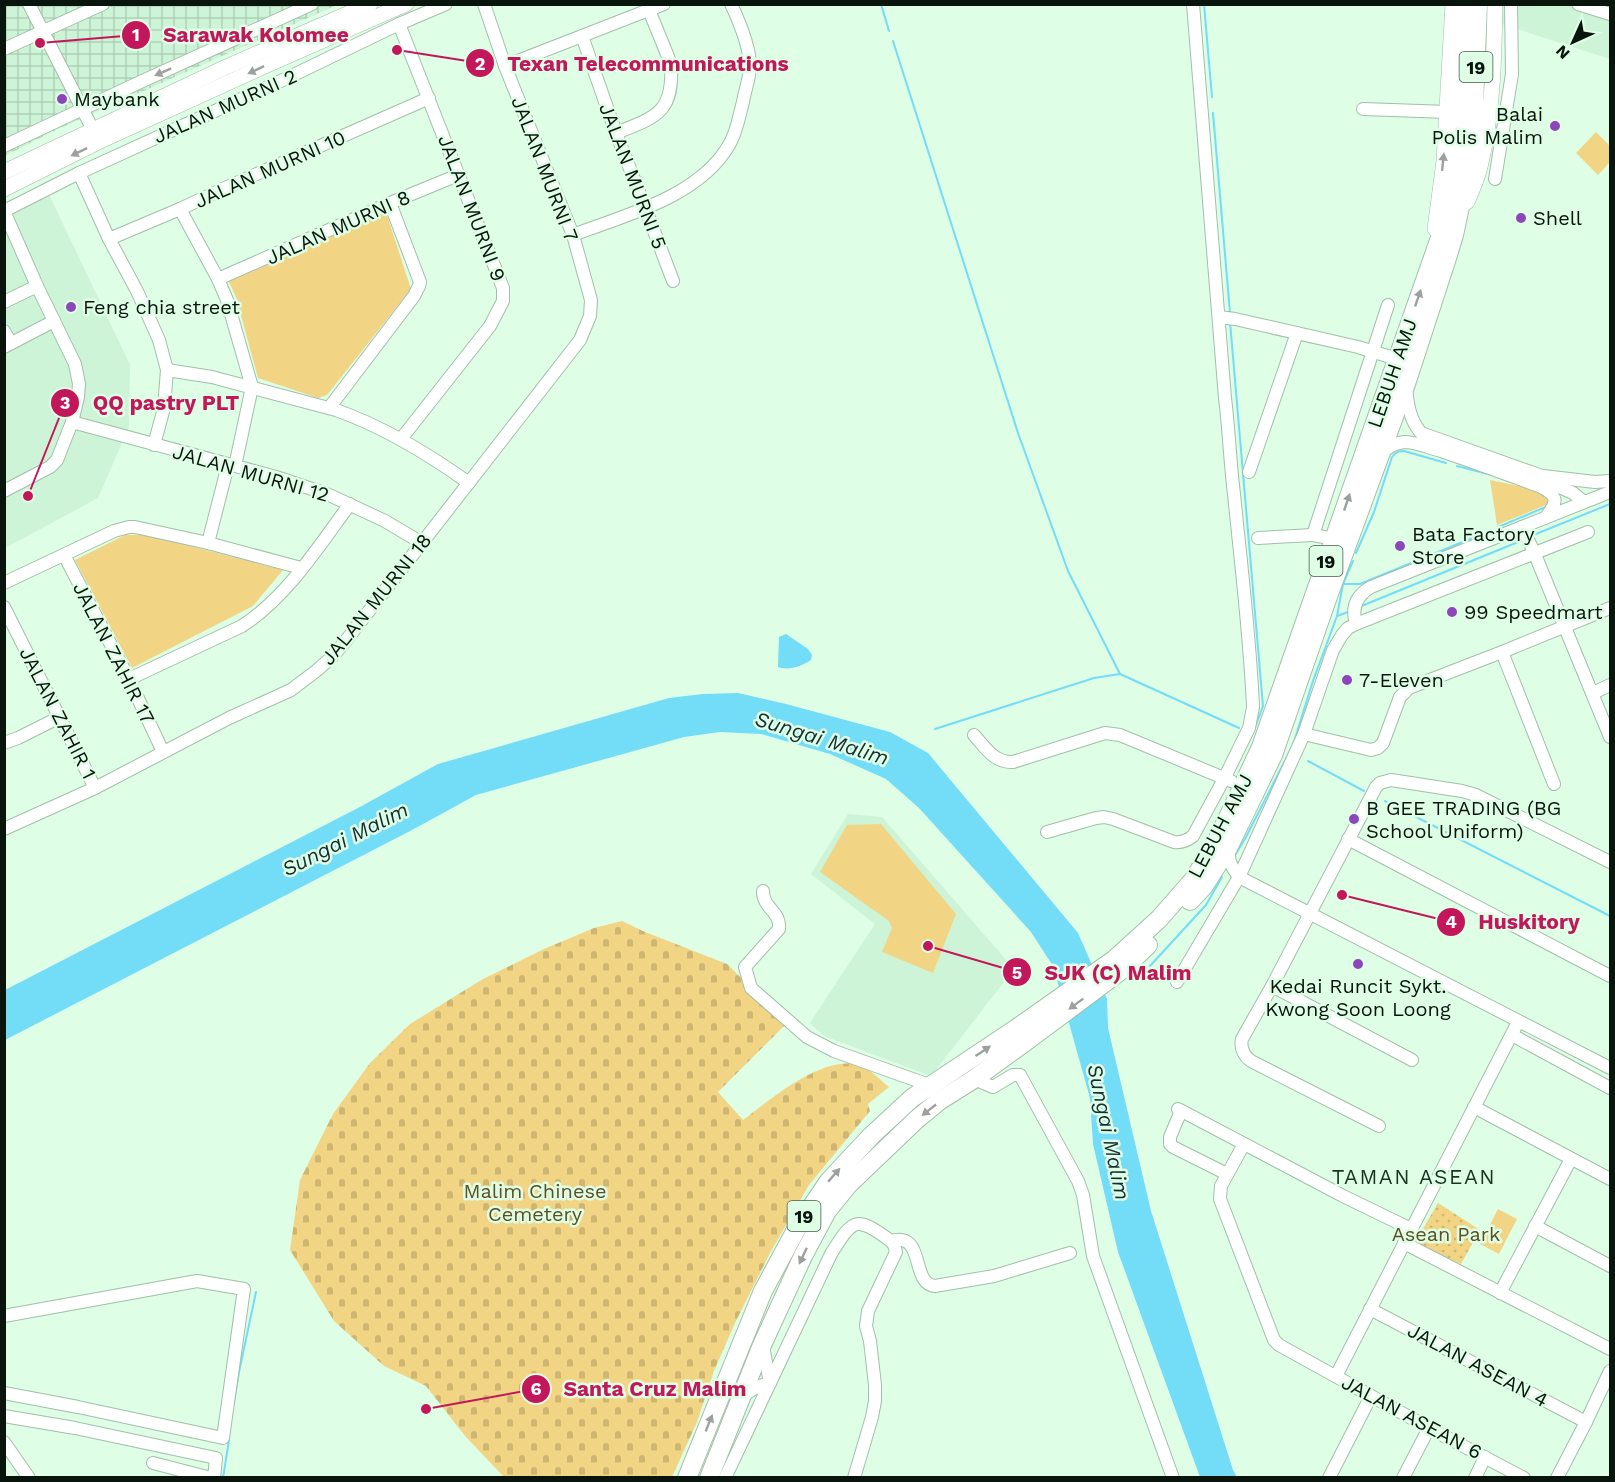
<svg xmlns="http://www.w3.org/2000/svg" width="1615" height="1482" viewBox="0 0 1615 1482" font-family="'Work Sans',sans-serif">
<defs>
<pattern id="industrial-grid" width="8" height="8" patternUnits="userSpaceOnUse" patternTransform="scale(1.5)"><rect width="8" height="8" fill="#cdf4d7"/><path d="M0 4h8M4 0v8" fill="none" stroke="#afd0b7"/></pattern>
<pattern id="cemetery-stones" width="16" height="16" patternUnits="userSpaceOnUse" patternTransform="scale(1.5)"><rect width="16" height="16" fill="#f2d584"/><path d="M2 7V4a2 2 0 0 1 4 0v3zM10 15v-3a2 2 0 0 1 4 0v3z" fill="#ceb671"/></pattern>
<pattern id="park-dots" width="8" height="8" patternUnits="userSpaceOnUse" patternTransform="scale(1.5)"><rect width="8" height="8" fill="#f2d584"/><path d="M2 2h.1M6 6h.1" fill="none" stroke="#ceb671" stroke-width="1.8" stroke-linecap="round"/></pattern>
</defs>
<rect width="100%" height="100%" fill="#defee6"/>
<!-- built -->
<g fill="#cdf4d7">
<path d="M1502 5H1610V59L1502 24Z"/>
<path d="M44 184 130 365 129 427 98 498 5 548V203Z"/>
<path d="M848 814 882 817 1014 969 931 1076 824 1036 810 1023 875 924 811 874Z"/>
</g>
<!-- industrial -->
<path fill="url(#industrial-grid)" d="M5 5H337L56 130 5 156Z"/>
<!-- grass -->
<g fill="#f2d584">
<path d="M1596 132 1610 146V162L1598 175 1576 153Z"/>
<path d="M386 212 411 289 327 395 318 398 258 378 236 297 228 280Z"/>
<path d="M1490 480 1542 491 1549 499V502L1546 505 1497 525Z"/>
<path d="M125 535H148L283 570 253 606 132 668 75 560Z"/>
<path d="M881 824 956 914 933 973 882 952 892 928 889 921 820 872 847 825Z"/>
<path d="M1498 1209 1517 1219 1499 1254 1480 1244Z"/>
</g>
<!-- cemetery -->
<path fill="url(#cemetery-stones)" d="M622 921 645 932 727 964 787 1023 718 1092 743 1120C771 1099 822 1055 859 1065 867 1067 882 1081 889 1087L868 1104 870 1111 809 1185 770 1253 735 1323 714 1371 697 1422 672 1477H504L465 1436 426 1386 384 1366 334 1321 290 1250 300 1180 333 1114 370 1063 410 1024 483 979 544 949 594 928Z"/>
<!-- park -->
<path fill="url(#park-dots)" d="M1438 1203 1480 1230 1461 1264 1414 1244Z"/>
<!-- water -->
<g fill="#73dcf6">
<path d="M786 634 808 649 812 655 811 660C801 666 790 671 778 667L779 637Z"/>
<path d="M738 693 786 704 890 732 928 753 1078 933 1107 999 1108 1028 1151 1211 1233 1470 1237 1477H1200L1118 1252 1093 1144 1090 1098 1053 966 1031 932 919 808 886 779 830 754 761 734 720 732 684 737 476 795 412 830 5 1040V990L358 808 438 764 669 698 703 694Z"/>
</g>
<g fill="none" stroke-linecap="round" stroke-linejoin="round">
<!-- stream -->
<g stroke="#73dcf6" stroke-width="2">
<path d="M881 4 889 31"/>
<path d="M1204 4 1212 97"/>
<path d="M893 41 1018 433 1068 571 1120 674"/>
<path d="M1213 113 1230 313"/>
<path d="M1230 322 1263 706 1256 725"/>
<path d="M1457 466 1492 475"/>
<path d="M1498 527 1548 506"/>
<path d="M1531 536 1610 504"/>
<path d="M1356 553 1374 512 1392 457C1396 452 1398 451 1404 451L1446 463"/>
<path d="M1343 584H1360L1487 532"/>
<path d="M1359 607 1523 540"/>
<path d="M1337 616 1351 611"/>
<path d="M935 729 1094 678 1120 674 1239 728"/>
<path d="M1308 761 1364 791"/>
<path d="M1385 801 1610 916"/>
<path d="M1234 857 1246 837 1293 745 1313 681 1337 616 1343 584 1353 561"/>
<path d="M1150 966 1206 905 1222 877"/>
<path d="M233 1407 239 1372 256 1292"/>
<path d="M223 1478 229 1440"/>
</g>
<defs>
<g id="minor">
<path d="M29 4 93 130"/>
<path d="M1578 4 1610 14"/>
<path d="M399 24 503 288V301L490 326 401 439"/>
<path d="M582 36 616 133 645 207 673 281"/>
<path d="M4 49 103 4"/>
<path d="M505 66 664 4"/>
<path d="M1363 109 1448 112"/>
<path d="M616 133C656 117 674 113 671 64L649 10"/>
<path d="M4 146 136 84 312 4"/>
<path d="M79 173 109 239 137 291 159 340 167 370 164 408 154 445"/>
<path d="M1495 179 1512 74 1511 4"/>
<path d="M180 209 218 279 227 300 252 387 235 466"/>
<path d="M4 211 79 173 285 79 399 24 446 4"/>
<path d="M4 211 37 286 75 364 79 384 78 397 72 422 57 460 50 467 4 491"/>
<path d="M573 235C625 215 699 197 729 145 737 132 739 116 743 102 745 90 750 77 750 66 750 47 739 21 731 4"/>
<path d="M109 239 180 209 225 188 429 98"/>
<path d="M218 279 390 203 458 175"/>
<path d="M4 302 37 286"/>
<path d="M1219 317 1235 319 1358 347 1397 359"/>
<path d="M4 331 11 343"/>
<path d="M4 347 54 321"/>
<path d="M167 370 212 377 336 410C384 427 427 453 469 483"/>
<path d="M1406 389C1408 406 1410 420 1421 433L1542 476 1550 480 1553 484 1573 493 1584 502"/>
<path d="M329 408 414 296 419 286 420 282 390 203"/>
<path d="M72 422 276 477 327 494 385 521 422 543"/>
<path d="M1380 456C1386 448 1395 443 1404 442 1417 442 1429 448 1441 451 1474 462 1506 474 1539 486L1548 487 1553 484"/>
<path d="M1249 472 1297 333"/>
<path d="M1543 476 1595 482 1610 481"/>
<path d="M1541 487C1560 497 1557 503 1545 518"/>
<path d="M1522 527 1534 552 1610 737"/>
<path d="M1258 538 1313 535"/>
<path d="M1334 539 1313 535 1388 305"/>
<path d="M208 543 228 465"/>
<path d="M64 555 129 679 163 752"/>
<path d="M4 583 114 531 129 527H135L208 543 301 568"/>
<path d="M4 607 95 788"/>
<path d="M1356 624C1351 607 1357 595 1371 587L1610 492"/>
<path d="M1502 652 1554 784"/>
<path d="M129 679 242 626C287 597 318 547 350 504"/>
<path d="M1593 693 1610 685"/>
<path d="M1304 734 1371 750 1378 748 1383 743 1400 697 1409 688 1502 652 1610 608"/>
<path d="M974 735C985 747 994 763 1013 762L1105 733 1120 735 1231 781"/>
<path d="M4 743 18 738 60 717"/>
<path d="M4 829 95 788 229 718 291 690 316 671 332 657 344 643 580 340 590 316 591 300 573 235 505 66 484 4"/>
<path d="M1047 832 1096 818 1104 817 1113 819 1174 842C1182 843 1187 841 1193 836L1224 779 1249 728 1253 707C1250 636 1241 565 1234 494 1230 462 1229 430 1225 398L1193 4"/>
<path d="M1348 839 1610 976"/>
<path d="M1230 847C1227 860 1231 866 1239 877L1610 1068"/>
<path d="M763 891C763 909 781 911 779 929L745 967 751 988 807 1037 834 1051 932 1086"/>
<path d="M1177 982 1239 877 1304 734 1333 650 1342 635 1348 628 1356 624 1588 532"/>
<path d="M1272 986 1412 1060"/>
<path d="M1512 1035 1610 1088"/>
<path d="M974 1079 993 1087 1013 1075H1020L1078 1181 1083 1195 1093 1256 1173 1478"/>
<path d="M1474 1107 1610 1179"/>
<path d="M1178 1109 1343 1196 1411 1229"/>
<path d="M1181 1111 1170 1137V1144L1173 1147 1227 1174"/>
<path d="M1379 1126 1251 1061C1244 1056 1240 1048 1242 1039L1272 986 1376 787 1380 783 1391 780 1462 791 1476 795 1610 862"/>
<path d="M1244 1144 1221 1186 1220 1199 1274 1340 1279 1345 1429 1428 1524 1478"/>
<path d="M1535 1226 1610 1266"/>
<path d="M1404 1243 1610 1349"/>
<path d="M1500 1293 1571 1159"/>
<path d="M1370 1309 1586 1422"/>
<path d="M4 1316 197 1281 244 1289 223 1438 78 1407 4 1393"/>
<path d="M1336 1376 1518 1022"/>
<path d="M743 1397C751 1389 759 1385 770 1383L763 1346"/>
<path d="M4 1416 75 1428 216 1458 214 1478"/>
<path d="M4 1442 29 1478"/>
<path d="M153 1463 211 1478"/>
<path d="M725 1478 831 1254C854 1217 856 1216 891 1241 926 1231 910 1284 935 1286L994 1276 1070 1253"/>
<path d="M854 1478 872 1417 875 1401V1385L870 1341 866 1326 868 1311 896 1252 894 1245 891 1241"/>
<path d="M1329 1478 1371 1396"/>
<path d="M1403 1478 1429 1428"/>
<path d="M1475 1478 1485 1457"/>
<path d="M1557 1478 1586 1422 1610 1371"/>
</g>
<g id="major">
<path d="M4 172 224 68 370 4"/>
<path d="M4 189 98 142 267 65 406 4"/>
<path d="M1467 202C1472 191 1477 179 1480 167 1493 114 1494 59 1495 4"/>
<path d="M1435 229 1444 161 1453 4"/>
</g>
<g id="highway">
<path d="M1190 901 1204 886 1228 848 1273 755 1326 602 1406 384 1447 258 1454 235 1470 160 1473 130 1478 4"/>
<path d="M687 1478 763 1291 797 1228 829 1181 871 1136 912 1098 1017 1028 1115 959 1159 919 1194 879 1217 841 1261 747 1442 232C1448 206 1455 180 1458 154 1464 105 1464 54 1464 4"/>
<path d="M709 1478 762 1345 803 1256 827 1211 848 1185 916 1120 939 1101 974 1079 1028 1040 1123 969 1148 945"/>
</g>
</defs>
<!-- minor casing -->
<use href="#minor" stroke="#a1bfa9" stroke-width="14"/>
<!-- major casing -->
<use href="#major" stroke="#a1bfa9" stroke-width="16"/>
<!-- highway casing -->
<use href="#highway" stroke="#a1bfa9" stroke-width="20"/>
<!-- minor -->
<use href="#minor" stroke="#fff" stroke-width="12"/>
<!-- major -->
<use href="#major" stroke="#fff" stroke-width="15"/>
<!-- highway -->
<use href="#highway" stroke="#fff" stroke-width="18"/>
</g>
<!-- one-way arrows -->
<defs><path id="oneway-solid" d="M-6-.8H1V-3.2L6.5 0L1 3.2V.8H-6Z" transform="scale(1.5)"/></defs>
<g fill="#9da19e">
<use href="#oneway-solid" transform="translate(256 70) rotate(155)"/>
<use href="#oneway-solid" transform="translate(163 72) rotate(156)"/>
<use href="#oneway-solid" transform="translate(79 152) rotate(154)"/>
<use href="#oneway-solid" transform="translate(1443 162) rotate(-84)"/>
<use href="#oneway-solid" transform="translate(1418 298) rotate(-71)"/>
<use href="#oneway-solid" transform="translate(1347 502) rotate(-71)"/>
<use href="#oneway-solid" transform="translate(1076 1004) rotate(143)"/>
<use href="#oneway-solid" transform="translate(983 1051) rotate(-34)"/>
<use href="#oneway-solid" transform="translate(929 1110) rotate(142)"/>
<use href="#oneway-solid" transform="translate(834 1175) rotate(-49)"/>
<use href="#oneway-solid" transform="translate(803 1256) rotate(115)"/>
<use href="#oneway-solid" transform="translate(709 1423) rotate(-68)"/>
</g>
<!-- markers -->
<g fill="#8d46b9" stroke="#defee6" stroke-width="2">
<circle cx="62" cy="99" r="6"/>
<circle cx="1555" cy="126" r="6"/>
<circle cx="1521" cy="218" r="6"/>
<circle cx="71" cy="307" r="6"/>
<circle cx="1400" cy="546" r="6"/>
<circle cx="1452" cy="612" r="6"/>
<circle cx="1347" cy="680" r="6"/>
<circle cx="1354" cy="819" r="6"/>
<circle cx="1358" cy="964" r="6"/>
</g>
<g text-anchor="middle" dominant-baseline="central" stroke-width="5" stroke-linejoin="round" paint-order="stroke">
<!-- shield labels -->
<g fill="#defee6" stroke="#495a4d" stroke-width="1.5">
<rect x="1459.5" y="52" width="33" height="30" rx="4.5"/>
<rect x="1309.5" y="546" width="33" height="30" rx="4.5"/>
<rect x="787.5" y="1201" width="33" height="30" rx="4.5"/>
</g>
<g font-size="18" font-weight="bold" fill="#09140c">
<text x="1476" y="67">19</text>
<text x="1326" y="561">19</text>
<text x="804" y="1216">19</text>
</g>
<!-- poi labels -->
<g font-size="20" fill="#09140c" stroke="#defee6" text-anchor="start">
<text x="74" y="99">Maybank</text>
<text x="1543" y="114" text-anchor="end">Balai<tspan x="1543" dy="23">Polis Malim</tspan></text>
<text x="1533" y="218">Shell</text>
<text x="83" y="307">Feng chia street</text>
<text x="1412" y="534">Bata Factory<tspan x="1412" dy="23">Store</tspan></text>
<text x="1464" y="612">99 Speedmart</text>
<text x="1359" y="680">7-Eleven</text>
<text x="1366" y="808">B GEE TRADING (BG<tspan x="1366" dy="23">School Uniform)</tspan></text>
<text x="1358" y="986" text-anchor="middle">Kedai Runcit Sykt.<tspan x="1358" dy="23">Kwong Soon Loong</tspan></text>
</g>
<!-- street labels -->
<g font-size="20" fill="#09140c" stroke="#defee6">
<text transform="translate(225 106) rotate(-24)">JALAN MURNI 2</text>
<text transform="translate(270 169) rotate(-24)">JALAN MURNI 10</text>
<text transform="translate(545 169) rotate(69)">JALAN MURNI 7</text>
<text transform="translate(633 176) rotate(69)">JALAN MURNI 5</text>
<text transform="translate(472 208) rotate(69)">JALAN MURNI 9</text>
<text transform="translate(338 227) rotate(-24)">JALAN MURNI 8</text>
<text transform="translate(1392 373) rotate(-71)">LEBUH AMJ</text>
<text transform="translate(251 473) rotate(16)">JALAN MURNI 12</text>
<text transform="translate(376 599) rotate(-51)">JALAN MURNI 18</text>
<text transform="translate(114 653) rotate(63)">JALAN ZAHIR 17</text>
<text transform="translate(58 713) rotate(63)">JALAN ZAHIR 1</text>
<text transform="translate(1220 826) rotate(-62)">LEBUH AMJ</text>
<text transform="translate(1478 1365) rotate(28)">JALAN ASEAN 4</text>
<text transform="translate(1412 1417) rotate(28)">JALAN ASEAN 6</text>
</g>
<!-- park labels -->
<g font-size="20" fill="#5e4f24" stroke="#defee6">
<text x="535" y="1191">Malim Chinese<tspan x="535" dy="23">Cemetery</tspan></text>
<text x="1446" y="1234">Asean Park</text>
</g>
<!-- water labels -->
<g font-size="21" font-style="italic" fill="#152d33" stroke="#defee6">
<text transform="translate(822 738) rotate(17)">Sungai Malim</text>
<text transform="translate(345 839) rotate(-27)">Sungai Malim</text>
<text transform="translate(1109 1132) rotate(78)">Sungai Malim</text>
</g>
<!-- neighbourhood labels -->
<g font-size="21" letter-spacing="1.5" fill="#193322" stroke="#defee6">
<text x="1414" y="1176">TAMAN ASEAN</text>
</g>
</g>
<!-- callouts -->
<path fill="none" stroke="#c2185b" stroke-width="2" d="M40 43L136 35M397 50L480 63M28 496L65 403M1342 895L1451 922M928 946L1017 972M426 1409L536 1389"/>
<g fill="#c2185b" stroke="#defee6" stroke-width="2">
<circle cx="40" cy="43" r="6"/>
<circle cx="397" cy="50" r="6"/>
<circle cx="28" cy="496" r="6"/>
<circle cx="1342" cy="895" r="6"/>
<circle cx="928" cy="946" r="6"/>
<circle cx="426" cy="1409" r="6"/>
<circle cx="136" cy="35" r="15"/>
<circle cx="480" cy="63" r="15"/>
<circle cx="65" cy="403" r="15"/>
<circle cx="1451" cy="922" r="15"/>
<circle cx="1017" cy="972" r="15"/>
<circle cx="536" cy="1389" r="15"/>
</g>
<g font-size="18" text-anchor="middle" font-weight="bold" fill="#fff">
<text x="136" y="41">1</text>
<text x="480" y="70">2</text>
<text x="65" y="409">3</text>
<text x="1451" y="928">4</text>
<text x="1017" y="979">5</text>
<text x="536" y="1395">6</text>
</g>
<g font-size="21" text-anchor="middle" font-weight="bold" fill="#c2185b" stroke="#defee6" stroke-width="5" stroke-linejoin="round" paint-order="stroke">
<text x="256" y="42">Sarawak Kolomee</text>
<text x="648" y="71">Texan Telecommunications</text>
<text x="166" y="410">QQ pastry PLT</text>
<text x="1529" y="929">Huskitory</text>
<text x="1118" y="980">SJK (C) Malim</text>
<text x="655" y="1396">Santa Cruz Malim</text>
</g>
<!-- border -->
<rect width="1615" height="1482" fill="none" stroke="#09140c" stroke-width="12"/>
<!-- north arrow -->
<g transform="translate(1573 42) rotate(225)" stroke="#defee6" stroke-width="4.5" paint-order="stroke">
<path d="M0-4.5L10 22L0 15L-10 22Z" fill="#09140c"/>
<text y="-9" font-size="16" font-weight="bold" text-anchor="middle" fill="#09140c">N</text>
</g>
</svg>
